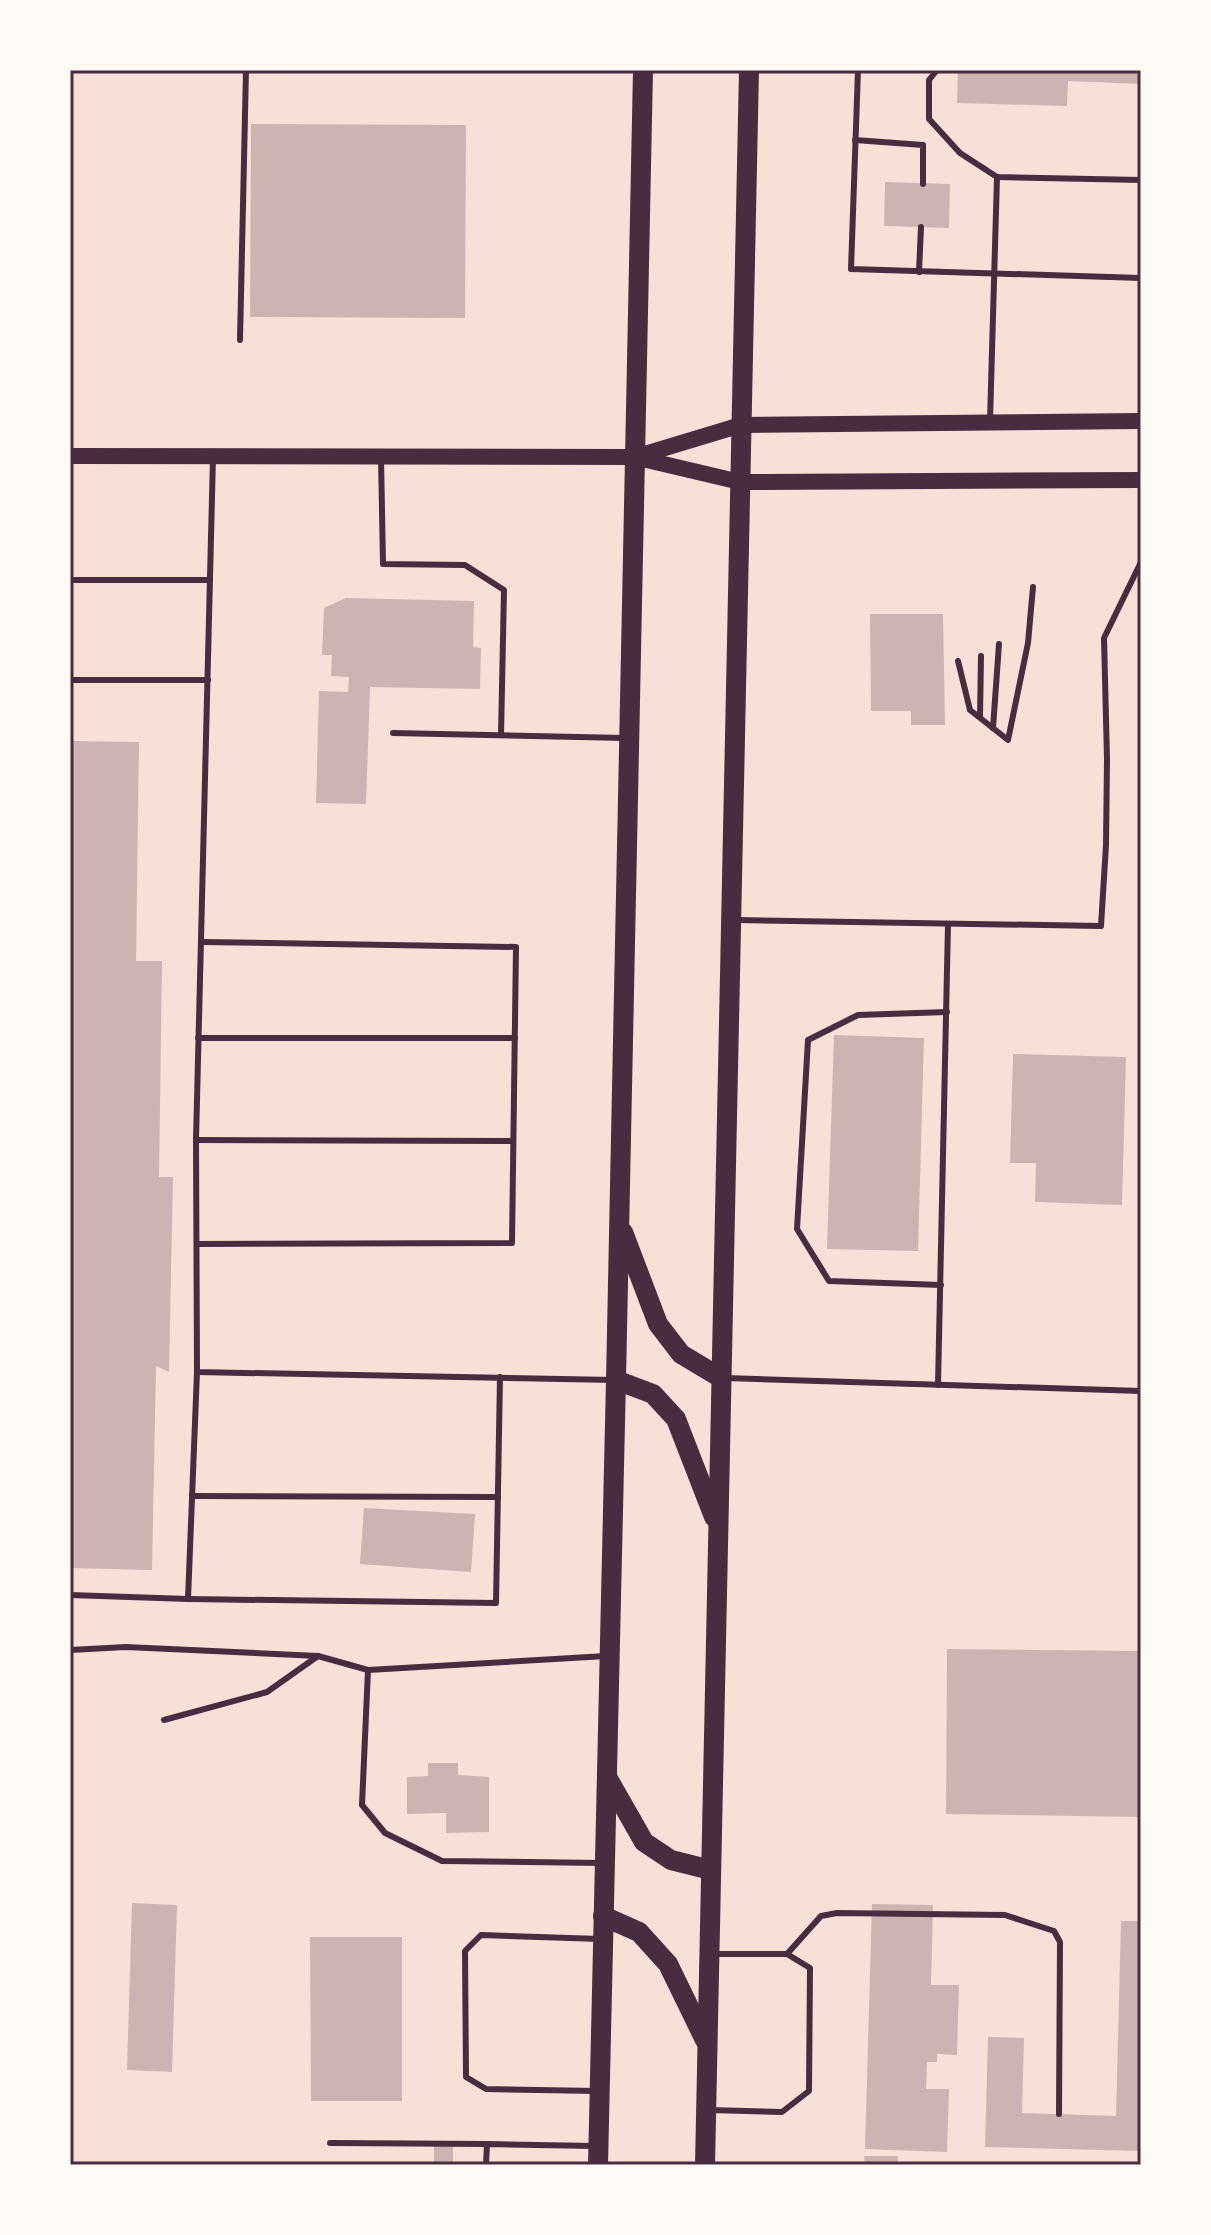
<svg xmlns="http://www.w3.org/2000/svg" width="1211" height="2235" viewBox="0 0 1211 2235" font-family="'Archivo Narrow',sans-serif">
<rect width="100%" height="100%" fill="#f7e1d7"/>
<!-- building -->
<g fill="#ccb4b1">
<path d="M958 70H1141V84L1068 81 1067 106 957 103Z"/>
<path d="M251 124 466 125 465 318 250 317Z"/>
<path d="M885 182 950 184 949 228 884 226Z"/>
<path d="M346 598 474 601 473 647 481 648 480 689 370 687 366 804 316 803 319 691 348 692 349 677 331 676 332 655H322L324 608Z"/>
<path d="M870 614H943L945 725H911V711H871Z"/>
<path d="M70 741 139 742 136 961H162L159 1177H173L169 1372 156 1366 152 1570 70 1568Z"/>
<path d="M834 1035 924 1038 918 1251 827 1249Z"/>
<path d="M1013 1054 1126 1057 1122 1205 1035 1202 1036 1163H1010Z"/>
<path d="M364 1508 475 1514 471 1572 360 1564Z"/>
<path d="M947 1649 1141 1651V1817L946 1814Z"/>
<path d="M428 1763H458V1775L489 1777V1832L446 1833V1813L407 1814V1777L428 1776Z"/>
<path d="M132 1903 177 1905 172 2072 127 2070Z"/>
<path d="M872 1904 933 1905 931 1985H959L957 2055 937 2054V2062H927L926 2089H949L947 2152 865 2149Z"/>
<path d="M1121 1921H1141V2151L985 2147 988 2037 1024 2038 1022 2113 1116 2116Z"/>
<path d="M310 1937H402V2101H311Z"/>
<rect x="434" y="2146" width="19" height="19"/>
<path d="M864 2156H898L897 2165H865Z"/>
</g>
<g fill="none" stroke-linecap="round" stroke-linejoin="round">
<!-- service -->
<g stroke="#4a2c40" stroke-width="6">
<path d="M858 70 851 269 1141 278"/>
<path d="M937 70 929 80V119L960 153 997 177 1141 180"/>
<path d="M855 140 923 145V184"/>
<path d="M919 272 921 227"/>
<path d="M240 340 246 70"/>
<path d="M990 421 997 177"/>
<path d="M213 457 196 1140 197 1372 614 1380"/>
<path d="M381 457 383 564 465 565 504 590 501 735"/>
<path d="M70 580H210"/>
<path d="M958 661 970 710 1008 740 1028 643 1033 587"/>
<path d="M70 680H208"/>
<path d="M980 717 981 656"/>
<path d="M993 728 999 644"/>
<path d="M393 733 625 738"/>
<path d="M735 920 1101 926 1106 845 1107 759 1104 638 1141 562"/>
<path d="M198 1038H515"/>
<path d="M196 1140 513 1141"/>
<path d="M197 1244 512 1243 516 947 201 942"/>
<path d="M941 1285 829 1281 797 1229 808 1040 858 1015 947 1012"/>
<path d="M725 1378 1141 1391"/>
<path d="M938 1385 948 924"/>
<path d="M192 1496 498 1497"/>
<path d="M70 1595 188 1599 197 1372"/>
<path d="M188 1599 496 1603 500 1377"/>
<path d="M70 1650 126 1647 318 1656 368 1670 606 1656"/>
<path d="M368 1670 362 1805 385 1833 442 1861 603 1863"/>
<path d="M164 1720 267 1692 318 1656"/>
<path d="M787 1954 821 1916 837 1913 1005 1915 1054 1931 1060 1942 1059 2114"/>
<path d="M596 2091 486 2089 466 2077 465 1951 481 1935 600 1939"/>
<path d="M710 2110 782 2112 809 2091 810 1968 787 1954H712"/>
<path d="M330 2143 487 2144"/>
<path d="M486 2165 487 2144 594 2146"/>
</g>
<!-- secondary -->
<g stroke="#4a2c40" stroke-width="16">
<path d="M70 456 634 457 740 482 1141 480"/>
<path d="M635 457 741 425 1141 421"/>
</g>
<!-- primary -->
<g stroke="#4a2c40" stroke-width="20">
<path d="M623 1232 658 1324 681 1354 721 1378"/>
<path d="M616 1380 653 1394 676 1419 714 1517"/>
<path d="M607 1777 644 1842 671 1860 711 1870"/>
<path d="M603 1916 639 1932 668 1964 705 2040"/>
<path d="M598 2165 616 1380 643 70"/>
<path d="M705 2165 749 70"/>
</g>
</g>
<!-- border -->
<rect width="1211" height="2235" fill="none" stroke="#fffaf5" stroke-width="144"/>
<rect x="72" y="72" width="1067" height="2091" fill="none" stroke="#4a2c40" stroke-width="3"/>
</svg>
